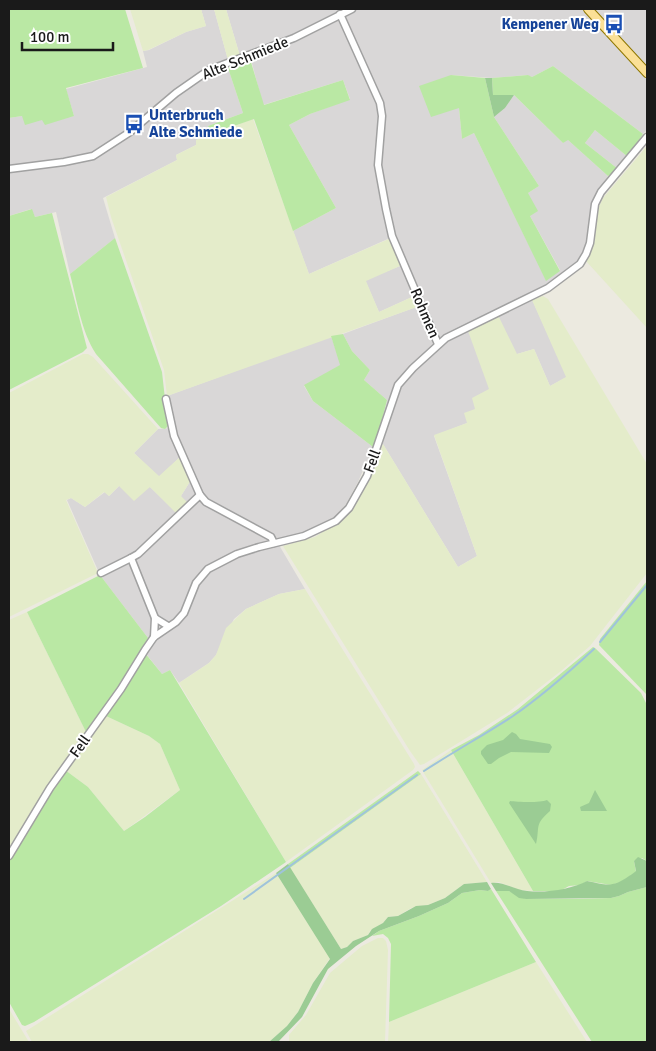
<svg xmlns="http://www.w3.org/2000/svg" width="656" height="1051" viewBox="0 0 656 1051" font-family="Signika,sans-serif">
<rect width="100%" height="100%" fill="#eceae0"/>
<!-- residential -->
<g fill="#d9d7d7">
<path d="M201 9H214L228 60V68L243 113 208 126 211 134 196 140V145L176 155 177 160 103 198 115 238 70 274 56 212 35 217 31 209 9 216V118L22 116 42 120 74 116 66 89 147 67 143 51 149 50 186 32 206 26Z"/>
<path d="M226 9H647V130L643 134 553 66 532 77 527 75 492 78 451 75 459 108 462 139 474 133 546 280 560 270 530 216 528 193 539 186 494 117 505 108 514 95 563 143 567 139 608 176 594 199 590 218 586 249 580 260 561 278 530 295 567 377 550 386 534 349 517 354 490 389 467 423 434 436 477 556 458 567 378 436 387 400 364 380 370 370 352 351 343 334 416 307 412 297 379 312 365 280 400 266 390 238 309 274 293 231 336 208 289 125 310 114 350 99 343 80 263 105 249 52 240 56Z"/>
<path d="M595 130 628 157 618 169 585 143Z"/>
<path d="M331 336 341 365 304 386 313 401 373 447 358 482 346 504 334 518 318 527 304 532 276 540 305 589 279 594 246 609 234 619 216 655 209 663 179 683 170 670 162 674 147 655 148 638 100 575 67 500 71 498 85 507 105 492 109 496 119 486 150 487 176 512 181 496 191 480 180 457 159 477 134 453 158 429 173 428 167 396Z"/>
</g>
<!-- farmland -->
<g fill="#e4ecca">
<path d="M130 9H201L206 26 186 32 148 50 143 51Z"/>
<path d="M214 9H226L240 56 228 60Z"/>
<path d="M253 119 309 274 391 238 400 266 366 281 379 312 412 297 417 307 167 396 164 370 111 217 106 197 177 160 176 155 196 145V140Z"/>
<path d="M647 146V328L586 261 592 246 597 211 603 198Z"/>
<path d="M543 296 548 299 647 464V573L590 646 561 671 507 713 424 764 420 765 410 751 283 546 315 537 346 517 362 492 373 471 383 444 458 567 477 556 434 435 467 423 464 413 475 409 472 398 489 389 468 331 498 315 517 354 534 349 550 386 566 377 532 300Z"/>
<path d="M83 354H88L93 357 158 429 134 453 159 476 180 457 191 480 181 496 187 502 176 513 150 487 134 501 119 486 109 496 104 492 85 507 71 498 66 500 98 573 9 617V393Z"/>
<path d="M305 589 414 764 415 767 413 770 286 862 179 683 209 663 216 655 226 628 246 609 279 594Z"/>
<path d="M27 612 86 732 31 811 9 851V620Z"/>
<path d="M106 716 149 736 160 744 180 790 124 831 88 787 65 770Z"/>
<path d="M451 750 533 891 519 890 499 882 491 883 422 770Z"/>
<path d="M421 774 487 882 464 884 445 898 428 905 411 908 398 916 388 917 383 923 370 931 368 935 353 941 347 947 341 949 290 868Z"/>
<path d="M276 873 330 958 313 983 298 1012 287 1026 269 1042H32L26 1031Z"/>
<path d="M378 938H383L386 941 388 950 385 1042H289V1035L306 1015 330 973 362 946Z"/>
<path d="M536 962 587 1042H388L389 1022Z"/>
<path d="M9 1009 29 1042H9Z"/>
</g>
<!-- grass -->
<g fill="#bae8a4">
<path d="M9 9H125L143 68 66 88 74 116 45 125 42 120 25 125 22 116 9 118Z"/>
<path d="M250 59 264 105 343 80 350 100 310 114 289 125 336 208 293 231 254 119 211 134 208 126 243 113 228 68Z"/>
<path d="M553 66 643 134 628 157 595 130 585 143 618 169 608 176 568 140 563 143 514 95H493L492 78 528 75 532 77Z"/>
<path d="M451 75 485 78 494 117 539 186 528 193 538 211 530 216 560 271 546 281 474 133 462 139 459 108 431 117 419 86Z"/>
<path d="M32 209 35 217 52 213 87 348 83 352 9 390V216Z"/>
<path d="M115 238 162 372 168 426 165 429 161 428 96 354C81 331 77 300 70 274Z"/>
<path d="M343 334 352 351 370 370 364 380 387 400 378 436 373 447 313 401 304 385 340 365 331 336Z"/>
<path d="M100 575 148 638 108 704 86 732 27 612Z"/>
<path d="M647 581V695L599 645 600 639Z"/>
<path d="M593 647 595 648 641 693 647 705V861L642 858 634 861 636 872 621 882 611 885 587 881 581 885 569 886 560 891H533L451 750 479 735 518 709Z"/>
<path d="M145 653 162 674 170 670 286 862 221 906 34 1022 25 1026 22 1025 9 1002V860L27 827 65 770 88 787 124 831 145 817 180 790 160 744 149 736 106 716Z"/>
<path d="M418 771 421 774 290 868 288 864Z"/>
<path d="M647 887V1042H592L496 891H509L526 899H579L611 898 619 896 628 892Z"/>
<path d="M491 889 536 962 389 1022 391 944 388 938 383 934 372 936 379 931 419 916 448 903 462 893 480 890 488 891Z"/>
</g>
<!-- forest -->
<g fill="#9bcc94">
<path d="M485 78H492L493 95H514L505 108 494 117Z"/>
<path d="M512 732 516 734 520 739 550 744 552 747 549 753 511 752 499 758 491 764H488L481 754V751L487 745 503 740Z"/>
<path d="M595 790 607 811H581L580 807 589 803Z"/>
<path d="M547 800 551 804 550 811C534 825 540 826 536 844L509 803 510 801C518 802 540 803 547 800Z"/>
<path d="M638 857 647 861V887L628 892 619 896 611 898 526 899 519 898 509 891H496L491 883C501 882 508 886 518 889 536 895 571 890 587 881 607 885 612 888 629 876 632 874 634 873 636 871L634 861Z"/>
<path d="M288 864 341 949 347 947 353 941 368 935 372 929 383 923 388 917 398 916 416 906 428 905 445 898 464 884 487 882 491 889 488 891 480 890 462 893 448 903 419 916 379 931 356 946 328 969 302 1017 278 1042H269L287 1026 298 1012 313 983 330 959 276 873Z"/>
</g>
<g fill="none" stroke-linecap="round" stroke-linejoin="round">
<!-- stream -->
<g stroke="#9fc3db" stroke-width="2">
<path d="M600 642 647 585"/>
<path d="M424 771C453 752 484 735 513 716 542 696 568 673 594 649"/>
<path d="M244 899 417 775"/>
</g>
<defs>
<g id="minor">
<path d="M340 14 380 103 382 116 378 165 386 209 392 236 438 344"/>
<path d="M9 169 64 162 93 156 130 132 176 93 209 70 294 38 352 9"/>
<path d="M166 399 174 436 200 495"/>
<path d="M101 573 131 558"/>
<path d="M155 618 168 626"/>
<path d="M154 637 155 618 131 558 138 554 200 495 206 502 271 537 274 543"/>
<path d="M9 856 50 788 121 689 145 650 154 637 176 622 184 613 196 583 208 569 237 554 259 547 304 536 336 521 349 508 367 476 398 385 413 368 446 338 548 288 580 264 586 254 590 243 595 204 601 192 647 137"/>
</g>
<path id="major" d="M588 9 647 73"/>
</defs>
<!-- minor casing -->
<use href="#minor" stroke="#a1a1a1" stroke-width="9"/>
<!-- major casing -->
<use href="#major" stroke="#907801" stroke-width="10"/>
<!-- minor -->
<use href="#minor" stroke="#fff" stroke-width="6"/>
<!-- major -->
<use href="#major" stroke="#fbe096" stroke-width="8"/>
</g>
<!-- icons -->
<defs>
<symbol id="bus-bare" viewBox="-9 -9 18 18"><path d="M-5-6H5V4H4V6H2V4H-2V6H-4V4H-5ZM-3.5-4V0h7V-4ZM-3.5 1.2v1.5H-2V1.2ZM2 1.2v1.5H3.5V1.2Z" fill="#1a4fb4" stroke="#fff" stroke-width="2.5" paint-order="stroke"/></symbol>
</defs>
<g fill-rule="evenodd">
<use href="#bus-bare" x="600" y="10" width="28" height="28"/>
<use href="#bus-bare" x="120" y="110" width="28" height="28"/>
</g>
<g text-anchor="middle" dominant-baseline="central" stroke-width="4" stroke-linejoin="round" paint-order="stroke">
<!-- transit labels -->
<g font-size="15" font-weight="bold" fill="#164399" stroke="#fff" text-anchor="end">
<text x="599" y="24">Kempener Weg</text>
<text x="149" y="115" text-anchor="start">Unterbruch<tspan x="149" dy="17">Alte Schmiede</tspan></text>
</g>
<!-- street labels -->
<g font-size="15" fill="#1a1a1a" stroke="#fff">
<text transform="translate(245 58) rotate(-22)">Alte Schmiede</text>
<text transform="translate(425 313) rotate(67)">Rohmen</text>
<text transform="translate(372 461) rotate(-70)">Fell</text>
<text transform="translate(80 746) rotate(-54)">Fell</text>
</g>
</g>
<!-- border -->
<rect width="656" height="1051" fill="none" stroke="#1a1a1a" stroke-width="20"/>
<!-- scale -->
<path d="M22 42v8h91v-8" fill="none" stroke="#1a1a1a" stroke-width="2.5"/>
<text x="30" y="42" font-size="15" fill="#1a1a1a" stroke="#ffffff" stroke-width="4" paint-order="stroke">100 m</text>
</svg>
